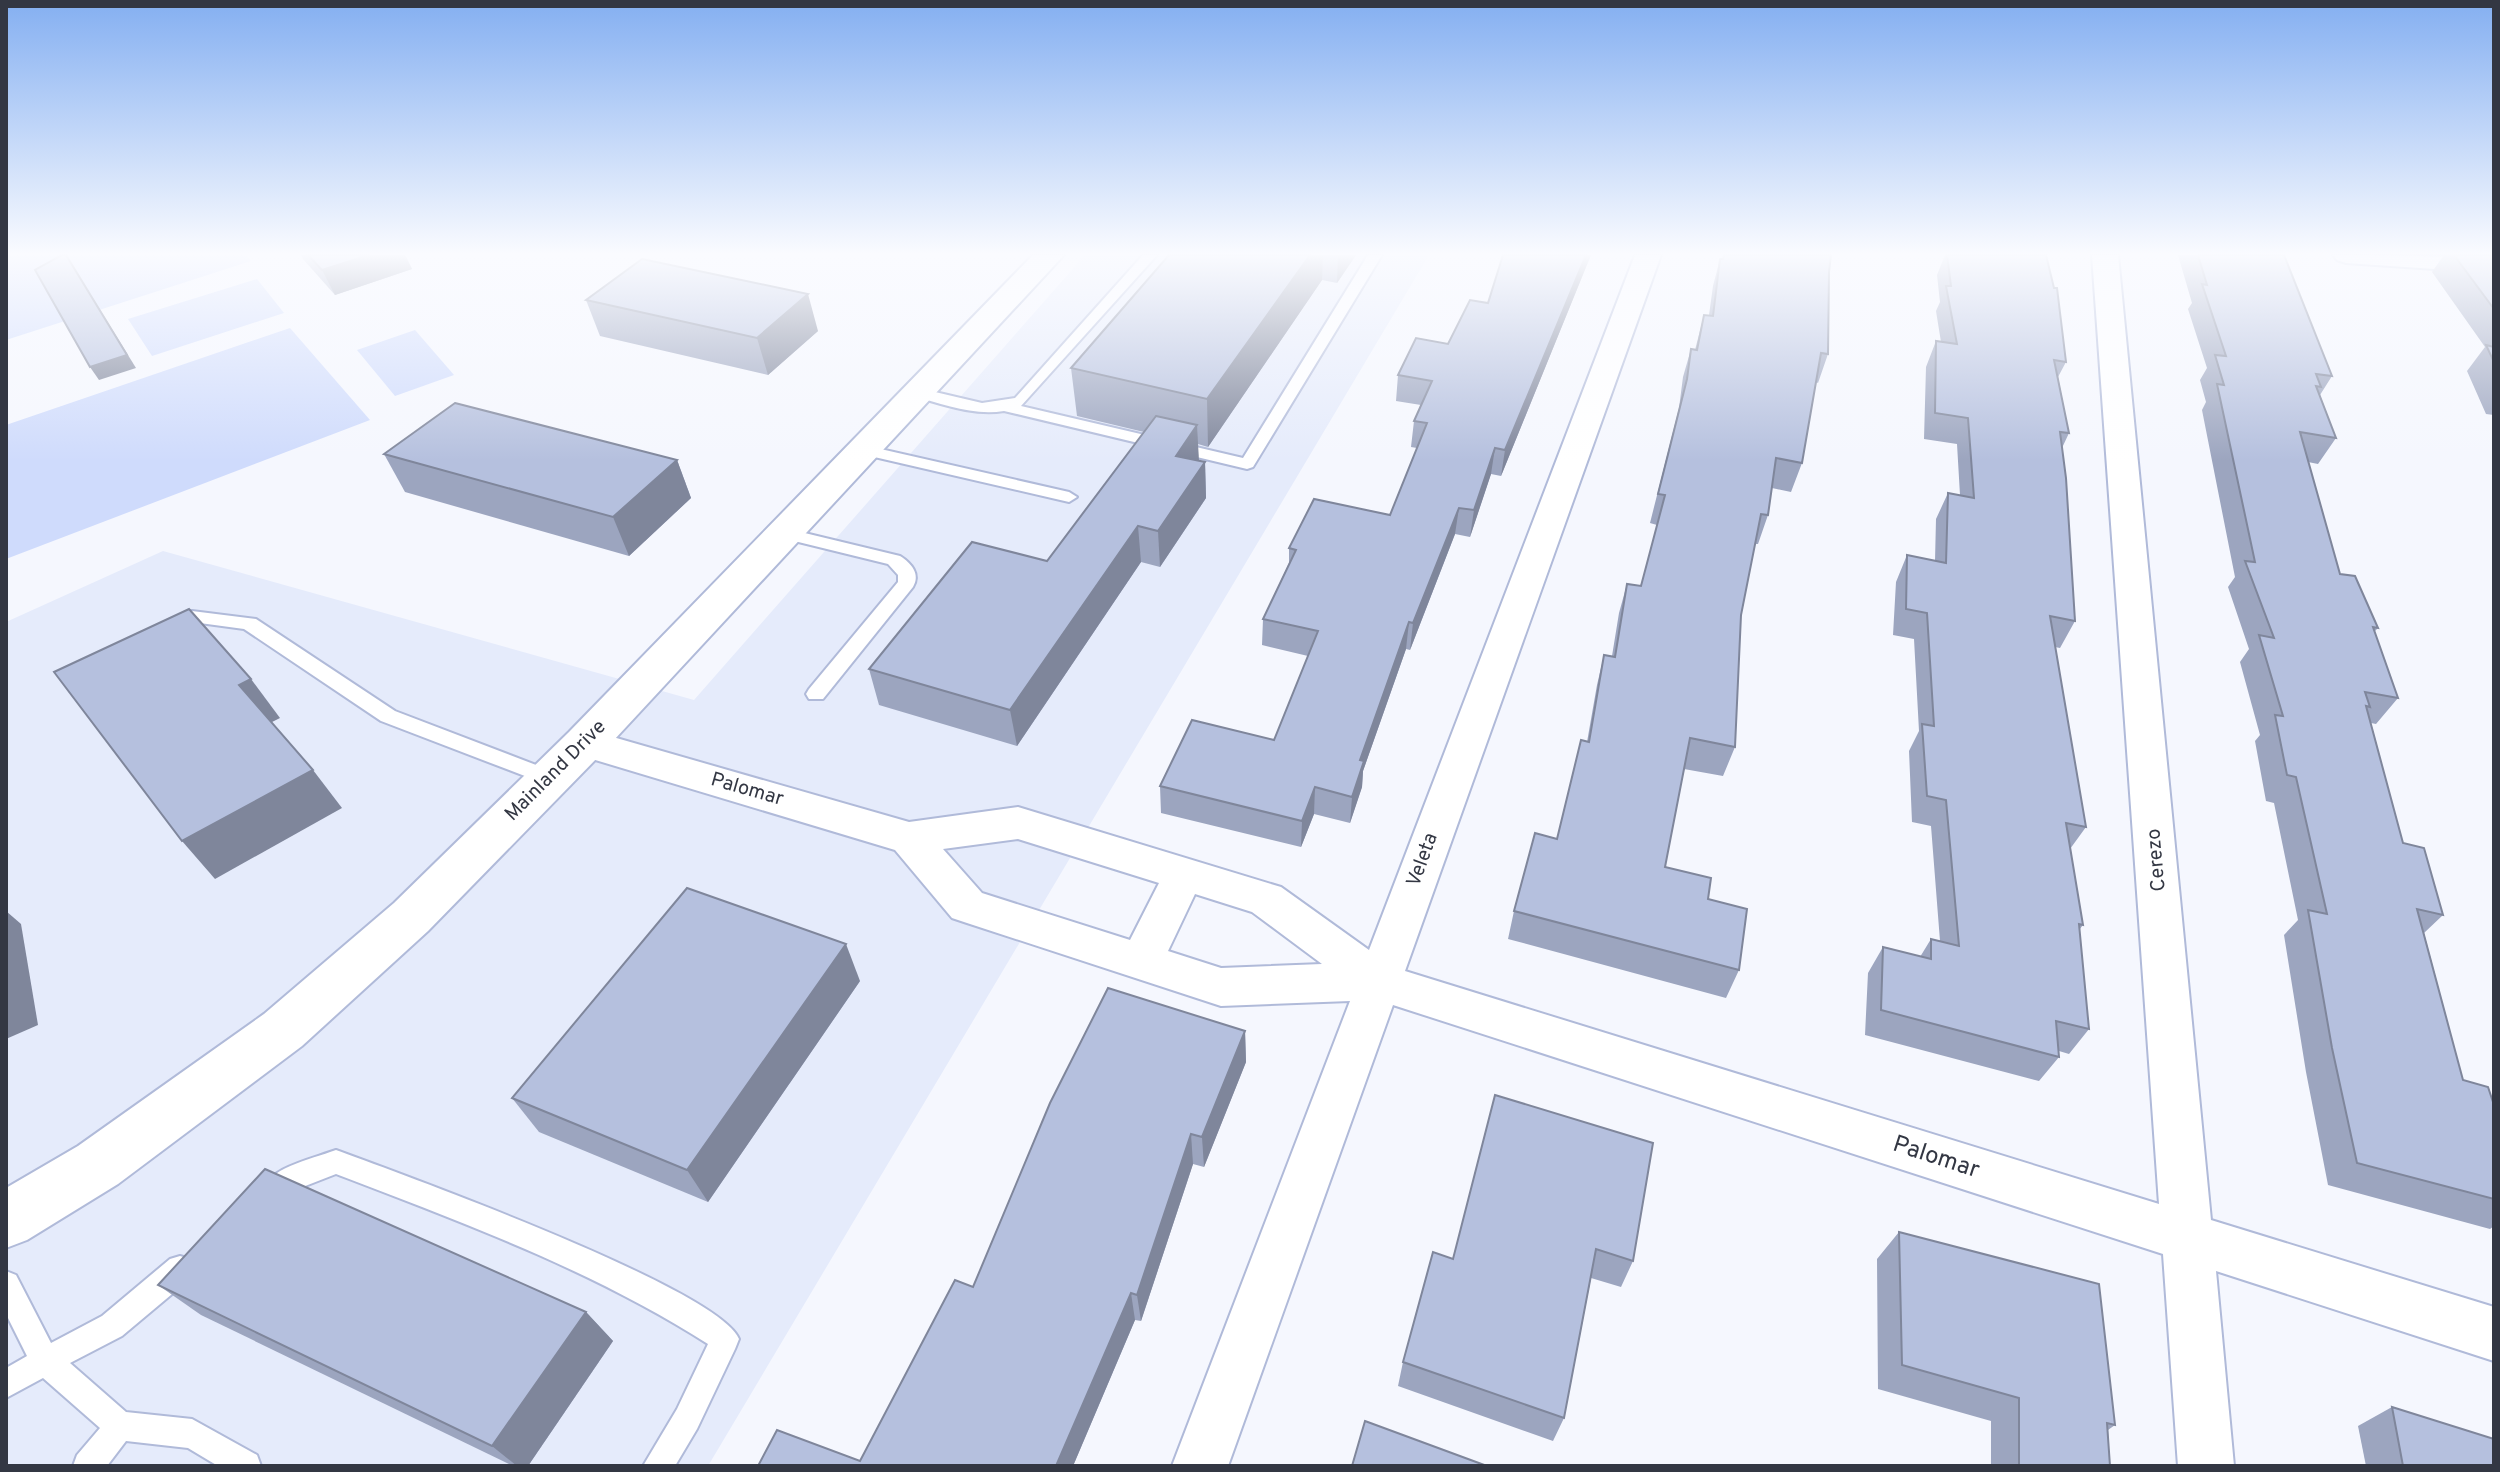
<svg xmlns="http://www.w3.org/2000/svg" width="2500" height="1472" viewBox="0 0 2500 1472" font-family="Overpass,sans-serif">
<rect width="100%" height="100%" fill="#f5f7fe"/>
<!-- built -->
<path fill="#e5ebfb" d="M1085 255H1429L708 1466H6V622L163 551 694 700Z"/>
<!-- green -->
<g fill="#cfdbfc">
<path d="M6 255H245L251 261 6 340Z"/>
<path d="M257 279 284 313 152 356 128 319Z"/>
<path d="M290 328 370 420 6 559V425Z"/>
<path d="M415 330 454 375 395 396 357 350Z"/>
</g>
<g fill="none" stroke-linecap="round" stroke-linejoin="round">
<defs>
<g id="lane">
<path d="M1143 255H1157L1021 406 1243 458 1368 255H1382L1253 467 1247 469 1004 411C973 416 942 404 913 396L910 393 918 388 982 403 1015 398Z"/>
<path d="M863 445 1069 492 1077 497 1069 502 857 453 855 450Z"/>
<path d="M784 528 900 556C911 563 921 574 913 587L823 699H809L806 694 809 689 898 582V575L888 564 778 537 775 533Z"/>
<path d="M192 611 256 619 395 711 557 773 560 778 557 783H543L381 721 244 629 185 621 183 617 185 613Z"/>
<path d="M336 1150C401 1174 718 1288 739 1339L735 1349 697 1429 675 1466H643L677 1409 708 1344C592 1270 464 1223 336 1174L295 1190 270 1208 261 1204 257 1195C269 1167 309 1160 336 1150Z"/>
<path d="M180 1256 190 1259 194 1269 190 1279 122 1336 70 1363 126 1412 192 1419 257 1455 261 1466H218L188 1448 126 1441 107 1466H73L77 1455 100 1428 43 1378 6 1398V1368L27 1356 6 1314V1271L16 1275 51 1343 102 1316 170 1259Z"/>
</g>
<g id="street">
<path d="M1635 255H1661L1405 971 2159 1204 2092 255H2118L2211 1220 2494 1307V1361L2216 1271 2234 1466H2178L2163 1254 1393 1005 1228 1466H1172L1350 1001 1221 1006 967 923 952 918 895 850 572 753 566 743 572 733 585 729 909 822 1018 807 1281 887 1369 950ZM1018 839 1159 883 1130 940 982 893 943 849ZM1195 894 1252 912 1322 964 1221 968 1168 951Z"/>
<path d="M2333 255 2494 257V273L2346 263 2337 260Z"/>
</g>
<path id="secondary" d="M1033 255H1064L601 754 428 931 302 1046 118 1184 27 1240 6 1248V1188L78 1146 264 1014 394 903 569 732Z"/>
</defs>
<!-- lane casing -->
<use href="#lane" stroke="#b0bad9" stroke-width="4"/>
<!-- street casing -->
<use href="#street" stroke="#b0bad9" stroke-width="4"/>
<!-- secondary casing -->
<use href="#secondary" stroke="#b0bad9" stroke-width="4"/>
<!-- lane -->
<use href="#lane" fill="#fff" fill-rule="evenodd"/>
<!-- street -->
<use href="#street" fill="#fff" fill-rule="evenodd"/>
<!-- secondary -->
<use href="#secondary" fill="#fff" fill-rule="evenodd"/>
</g>
<!-- wall -->
<g fill="#9ca5bf">
<path d="M301 255H405L412 269 335 295 303 259Z"/>
<path d="M1169 255H1356L1337 283 1322 280 1208 447 1198 444V461L1205 462 1206 498 1160 567 1141 562 1017 746 879 705 869 669 1047 561 1144 432 1077 416 1071 368Z"/>
<path d="M1503 255H1591L1501 476 1491 474 1470 537 1455 534 1410 650 1406 649 1363 771 1362 787 1350 823 1314 814 1301 847 1161 813 1160 786 1274 740 1308 656 1262 645 1263 619 1289 563V548L1390 515 1417 448 1411 447 1414 421 1421 405 1396 401 1398 375 1448 344 1488 303Z"/>
<path d="M1945 255H1947L2066 362 2058 377 2069 433 2062 448 2075 621 2060 648 2055 647 2086 827 2070 849 2083 925 2079 930 2089 1029 2069 1054 2059 1051V1057L2039 1081 1865 1035 1868 973 1883 947 1920 957 1931 939 1940 941 1931 826 1912 822 1909 751 1919 731 1914 639 1893 635 1896 582 1907 555 1935 561 1936 519 1948 493 1960 495 1957 444 1924 439 1926 367 1936 341 1941 342 1936 311 1940 302 1937 275Z"/>
<path d="M2178 255H2284L2332 376 2320 395 2336 438 2318 464 2308 462 2340 574 2378 628 2374 632 2398 698 2376 724 2371 723 2403 843 2443 915 2424 933 2463 1080 2494 1105V1226L2490 1229 2328 1185 2306 1072 2284 935 2298 920 2274 803 2266 801 2255 741 2260 735 2240 662 2249 649 2228 587 2235 577 2202 410 2206 402 2200 380 2207 368 2188 309 2192 303Z"/>
<path d="M2444 255H2494V415L2486 414 2467 371 2485 347 2432 272Z"/>
<path d="M1720 259 1829 272 1828 354 1818 383 1816 382 1802 463 1791 492 1772 488 1768 515 1758 544H1755L1741 615 1735 747 1723 776 1684 769 1665 867 1708 899 1739 970 1726 998 1508 939 1514 911 1557 839 1587 742 1597 685 1604 655 1612 656 1619 613 1627 584 1641 586 1657 525 1650 523 1679 408 1683 377 1691 349 1695 350 1704 315H1709L1713 286Z"/>
<path d="M586 300 818 331 768 375 600 336Z"/>
<path d="M384 454 677 460 691 498 629 556 405 492Z"/>
<path d="M860 981 708 1202 539 1132 512 1098Z"/>
<path d="M1245 1031 1246 1062 1204 1167 1193 1164 1141 1321 1135 1320 1073 1466H758L860 1461Z"/>
<path d="M1495 1095 1633 1261 1621 1287 1591 1278 1564 1418 1553 1441 1398 1386 1403 1362 1453 1259Z"/>
<path d="M1899 1232 2115 1425 2108 1430 2110 1466H1991V1421L1878 1389 1877 1259Z"/>
<path d="M158 1285 586 1312 613 1341 528 1466H513L201 1315Z"/>
<path d="M2392 1407 2494 1466H2366L2358 1426Z"/>
</g>
<!-- shaded-wall -->
<g fill="#7f869b">
<path d="M369 255H405L412 269 335 295 322 270Z"/>
<path d="M1310 255H1323L1322 280 1208 447 1207 399Z"/>
<path d="M1338 255H1356L1337 283Z"/>
<path d="M1586 255H1591L1590 257 1501 476 1505 450Z"/>
<path d="M73 266 136 368 99 380 90 367Z"/>
<path d="M808 294 818 331 768 375 757 338Z"/>
<path d="M1197 425 1199 461 1176 456Z"/>
<path d="M1495 448 1491 474 1470 537 1474 510Z"/>
<path d="M677 460 691 498 629 556 613 517Z"/>
<path d="M1205 462 1206 498 1160 567 1158 531Z"/>
<path d="M1459 508 1455 534 1410 650 1413 623Z"/>
<path d="M1138 526 1141 562 1017 746 1010 710Z"/>
<path d="M1409 622 1406 649 1363 771 1362 787 1350 823 1352 797 1360 760Z"/>
<path d="M251 679 280 718 268 724 239 685Z"/>
<path d="M313 770 342 808 215 879 182 841Z"/>
<path d="M1315 787 1314 814 1301 847 1302 821Z"/>
<path d="M6 911 21 924 38 1025 6 1039Z"/>
<path d="M846 944 860 981 708 1202 687 1170Z"/>
<path d="M1245 1031 1246 1062 1204 1167 1202 1137Z"/>
<path d="M1191 1134 1193 1164 1141 1321 1137 1295Z"/>
<path d="M1131 1293 1135 1320 1073 1466H1056Z"/>
<path d="M586 1312 613 1341 528 1466H517L492 1446Z"/>
</g>
<!-- building -->
<g fill="#b5c0de" stroke="#7f869b" stroke-width="2">
<path d="M62 255H66L127 355 90 367 35 270Z"/>
<path d="M308 255H369L322 270Z"/>
<path d="M1169 255H1310L1207 399 1071 368Z"/>
<path d="M1503 255H1586L1505 450 1495 448 1474 510 1459 508 1413 623 1409 622 1360 760 1364 761 1352 797 1315 787 1302 821 1160 786 1192 720 1274 740 1318 631 1263 619 1296 550 1289 548 1314 499 1390 515 1427 423 1414 421 1432 381 1398 375 1416 338 1448 344 1470 300 1488 303Z"/>
<path d="M1724 255H1831L1829 272 1828 354 1821 353 1802 463 1776 458 1768 515 1761 514 1741 615 1735 747 1690 738 1665 867 1711 878 1708 899 1747 909 1739 970 1514 911 1535 833 1557 839 1581 740 1589 742 1604 655 1615 657 1627 584 1641 586 1665 495 1658 494 1687 379 1691 349 1697 350 1704 315 1713 316 1720 259H1723Z"/>
<path d="M1947 255H2046L2054 288H2057L2066 362 2054 360 2069 433 2060 432 2066 478 2075 621 2050 616 2086 827 2066 823 2083 925 2079 924 2089 1029 2056 1021 2059 1057 1881 1010 1883 947 1931 959V939L1959 946 1946 800 1927 796 1922 724 1934 726 1927 613 1906 609 1907 555 1946 563 1948 493 1974 498 1968 418 1935 413 1936 341 1957 344 1946 286H1951Z"/>
<path d="M2198 255H2284L2332 376 2316 374 2321 387 2316 386 2336 438 2300 432 2340 574 2355 576 2378 628 2373 627 2398 698 2365 692 2370 707 2366 706 2403 843 2424 848 2443 915 2417 909 2463 1080 2488 1087 2494 1105V1199L2357 1163 2332 1048 2308 910 2327 914 2296 777 2287 775 2275 715 2283 716 2259 635 2274 638 2245 561 2255 562 2217 384 2224 385 2215 355 2226 356 2202 284 2207 285Z"/>
<path d="M2454 255H2494V309Z"/>
<path d="M642 259 808 294 757 338 586 300Z"/>
<path d="M2486 345 2494 347V362Z"/>
<path d="M455 403 677 460 613 517 384 454Z"/>
<path d="M1156 416 1197 425 1176 456 1205 462 1158 531 1138 526 1010 710 869 669 972 542 1047 561Z"/>
<path d="M189 609 251 679 239 685 313 770 182 841 54 672Z"/>
<path d="M687 888 846 944 687 1170 512 1098Z"/>
<path d="M1108 988 1245 1031 1202 1137 1191 1134 1137 1295 1131 1293 1056 1466H758L777 1430 860 1461 955 1280 973 1287 1050 1103Z"/>
<path d="M1495 1095 1653 1143 1633 1261 1596 1249 1564 1418 1403 1362 1433 1252 1453 1259Z"/>
<path d="M265 1169 586 1312 492 1446 158 1285Z"/>
<path d="M1899 1232 2099 1284 2115 1425 2107 1423 2110 1466H2019V1398L1902 1365Z"/>
<path d="M2392 1407 2494 1439V1466H2403Z"/>
<path d="M1365 1421 1487 1466H1352Z"/>
</g>
<!-- sky -->
<linearGradient id="sky" x2="0" y2="1"><stop stop-color="#84aff1"/><stop offset="0.55" stop-color="#fafbff"/><stop offset="1" stop-color="#fafbff" stop-opacity="0"/></linearGradient>
<rect width="2500" height="461" fill="url(#sky)"/>
<g text-anchor="middle" dominant-baseline="central" stroke-width="6" stroke-linejoin="round" paint-order="stroke">
<!-- street labels -->
<g font-size="20" fill="#333743" stroke="#fff">
<text transform="translate(556 771) rotate(-45)">Mainland Drive</text>
<text transform="translate(747 790) rotate(16)">Palomar</text>
<text transform="translate(1423 860) rotate(-70)">Veleta</text>
<text transform="translate(2157 860) rotate(-95)">Cerezo</text>
</g>
<!-- near-street labels -->
<g font-size="24" fill="#333743" stroke="#fff">
<text transform="translate(1936 1158) rotate(18)">Palomar</text>
</g>
</g>
<!-- border -->
<rect width="2500" height="1472" fill="none" stroke="#333743" stroke-width="16"/>
</svg>
